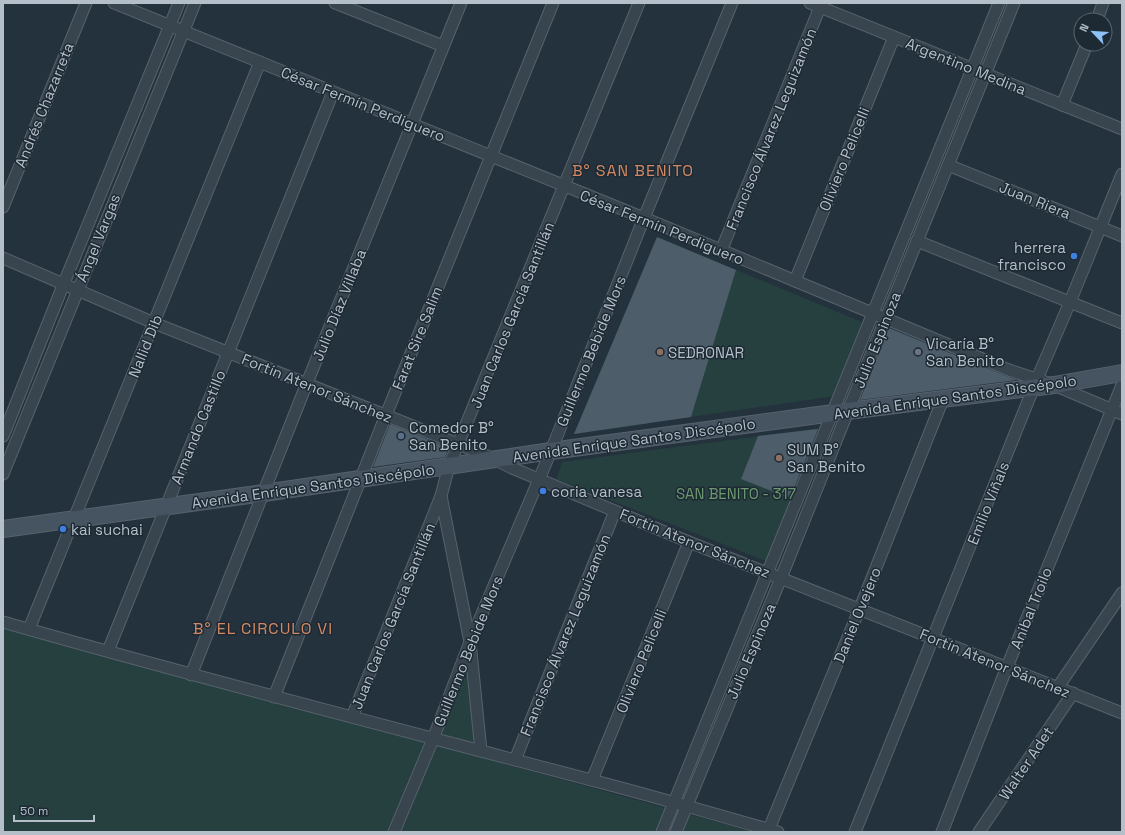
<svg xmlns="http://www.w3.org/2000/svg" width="1125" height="835" viewBox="0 0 1125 835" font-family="'Space Grotesk',sans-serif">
<rect width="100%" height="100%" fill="#24323e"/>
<!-- green -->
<g fill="#263f3f">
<path d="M657 237 864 323 835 396 574 434Z"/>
<path d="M821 428 766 561 556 479 562 462Z"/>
<path d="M3 628 755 832H3Z"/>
<path d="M469 654 479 748 436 737Z"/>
</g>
<!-- building -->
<g fill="#4d5d69">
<path d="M657 237 736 270 691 417 574 434Z"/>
<path d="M889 328 1006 376 1017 380 860 400Z"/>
<path d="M390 424 449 448 445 457 373 467Z"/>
<path d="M818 429 790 498 741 479 758 436Z"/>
</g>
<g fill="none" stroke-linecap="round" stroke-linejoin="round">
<defs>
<g id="minor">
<path d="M114 3 644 218 1009 370 1054 385 1122 414"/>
<path d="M335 3 443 46"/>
<path d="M810 3 1122 129"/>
<path d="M1097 20 1103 3"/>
<path d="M1062 105 1087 44"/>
<path d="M948 165 1122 236"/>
<path d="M3 207 86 3"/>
<path d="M917 241 1122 323"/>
<path d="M721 251 820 7"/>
<path d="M3 258 154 323 483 454 512 468 689 542 1122 713"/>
<path d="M795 281 894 37"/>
<path d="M3 436 64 283 179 3"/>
<path d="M3 474 195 3"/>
<path d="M441 496 470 642 481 751"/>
<path d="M3 622C198 678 395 728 591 780 654 796 716 815 778 832"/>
<path d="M29 629 260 62"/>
<path d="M108 651 333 92"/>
<path d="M191 675 307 383 461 3"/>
<path d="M1058 687 1122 593"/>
<path d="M274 697 386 415 553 3"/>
<path d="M352 717 441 496 449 466 458 444 639 3"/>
<path d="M515 760 615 511"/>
<path d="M592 780 689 542"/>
<path d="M769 829 860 608 943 399"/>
<path d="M394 832 433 739 470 642 551 451 644 218 732 3"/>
<path d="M662 832 999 3"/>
<path d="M676 832 781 578 848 411 1014 3"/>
<path d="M855 832 1037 379 1070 302 1122 174"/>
<path d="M942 832 1007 667 1122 385"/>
<path d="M979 832 1073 693"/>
</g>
<path id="secondary" d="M3 529 264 493 551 451 848 411 1054 385 1122 373"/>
</defs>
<!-- minor casing -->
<use href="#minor" stroke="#56626c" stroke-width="13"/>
<!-- secondary casing -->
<use href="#secondary" stroke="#56626c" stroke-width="18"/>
<!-- minor -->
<use href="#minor" stroke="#38444e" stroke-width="11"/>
<!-- secondary -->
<use href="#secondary" stroke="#465361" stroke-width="16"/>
</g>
<!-- markers -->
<g fill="#3f7fe0" stroke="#1d2933" stroke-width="1.5">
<circle cx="1074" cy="256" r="4"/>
<circle cx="543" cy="491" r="4"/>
<circle cx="63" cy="529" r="4"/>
</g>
<g fill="#8d6e63" stroke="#1d2933" stroke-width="1.5">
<circle cx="660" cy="352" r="4"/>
<circle cx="779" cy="458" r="4"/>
</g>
<circle fill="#6b7280" stroke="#1d2933" stroke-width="1.5" cx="918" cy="352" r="4"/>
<circle fill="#5c6f8a" stroke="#1d2933" stroke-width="1.5" cx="401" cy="436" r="4"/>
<g text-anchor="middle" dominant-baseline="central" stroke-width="3" stroke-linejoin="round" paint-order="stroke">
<!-- street labels -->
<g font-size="15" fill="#b4bfc9" stroke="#1d2933">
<text transform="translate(966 66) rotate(22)">Argentino Medina</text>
<text transform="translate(363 104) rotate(22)">César Fermín Perdiguero</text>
<text transform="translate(44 105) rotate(-68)">Andrés Chazarreta</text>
<text transform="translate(771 129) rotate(-68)">Francisco Álvarez Leguizamón</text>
<text transform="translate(844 159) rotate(-68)">Oliviero Pelicelli</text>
<text transform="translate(1035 200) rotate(22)">Juan Riera</text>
<text transform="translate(662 227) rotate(22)">César Fermín Perdiguero</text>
<text transform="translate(98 238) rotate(-68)">Ángel Vargas</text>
<text transform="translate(339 305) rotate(-68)">Julio Díaz Villaba</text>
<text transform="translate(512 315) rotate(-68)">Juan Carlos García Santillán</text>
<text transform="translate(417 338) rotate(-68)">Farat Sire Salim</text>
<text transform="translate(877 340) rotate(-68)">Julio Espinoza</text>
<text transform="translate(145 346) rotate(-68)">Nallid Dib</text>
<text transform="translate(591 351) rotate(-68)">Guillermo Bebide Mors</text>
<text transform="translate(317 388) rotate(22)">Fortín Atenor Sánchez</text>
<text transform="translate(955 397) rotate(-8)">Avenida Enrique Santos Discépolo</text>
<text transform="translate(198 427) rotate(-68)">Armando Castillo</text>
<text transform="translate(634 440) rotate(-8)">Avenida Enrique Santos Discépolo</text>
<text transform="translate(313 486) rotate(-8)">Avenida Enrique Santos Discépolo</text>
<text transform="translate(988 503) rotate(-68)">Emilio Viñals</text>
<text transform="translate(695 543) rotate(22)">Fortín Atenor Sánchez</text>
<text transform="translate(1031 608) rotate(-68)">Anibal Troilo</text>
<text transform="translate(857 615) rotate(-68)">Daniel Ovejero</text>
<text transform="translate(393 616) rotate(-68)">Juan Carlos García Santillán</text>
<text transform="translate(565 635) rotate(-68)">Francisco Álvarez Leguizamón</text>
<text transform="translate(468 651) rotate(-68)">Guillermo Bebide Mors</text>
<text transform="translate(751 651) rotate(-67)">Julio Espinoza</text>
<text transform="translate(641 661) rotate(-68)">Oliviero Pelicelli</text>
<text transform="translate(995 663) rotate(22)">Fortín Atenor Sánchez</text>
<text transform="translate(1026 763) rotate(-56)">Walter Adet</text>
</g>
<!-- poi labels -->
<g font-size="15" fill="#b4bfc9" stroke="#1d2933" text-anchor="start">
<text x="1066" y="247" text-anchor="end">herrera<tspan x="1066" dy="17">francisco</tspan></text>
<text x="926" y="343">Vicaría B°<tspan x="926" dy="17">San Benito</tspan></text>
<text x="668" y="352">SEDRONAR</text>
<text x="409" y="427">Comedor B°<tspan x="409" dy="17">San Benito</tspan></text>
<text x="787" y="449">SUM B°<tspan x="787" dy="17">San Benito</tspan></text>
<text x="551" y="491">coria vanesa</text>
<text x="71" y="529">kai suchai</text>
</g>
<!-- park labels -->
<g font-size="15" fill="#6c9971" stroke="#1d2933">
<text x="736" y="493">SAN BENITO - 317</text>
</g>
<!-- neighbourhood labels -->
<g font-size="16" letter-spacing="1" fill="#d38864" stroke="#1d2933">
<text x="633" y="170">B° SAN BENITO</text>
<text x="263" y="628">B° EL CIRCULO VI</text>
</g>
</g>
<!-- border -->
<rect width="1125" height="835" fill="none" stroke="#b4bfc9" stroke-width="8"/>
<!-- north arrow -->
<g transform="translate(1093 32) rotate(295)"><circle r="19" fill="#1d2933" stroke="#59656f"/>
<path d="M0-3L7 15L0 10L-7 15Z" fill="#8bc1f7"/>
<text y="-6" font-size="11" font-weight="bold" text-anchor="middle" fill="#b4bfc9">N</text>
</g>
<!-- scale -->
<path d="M14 815v6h80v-6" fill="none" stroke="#b4bfc9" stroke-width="2"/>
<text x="20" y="815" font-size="12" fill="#b4bfc9" stroke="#1d2933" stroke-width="3" paint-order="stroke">50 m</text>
</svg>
